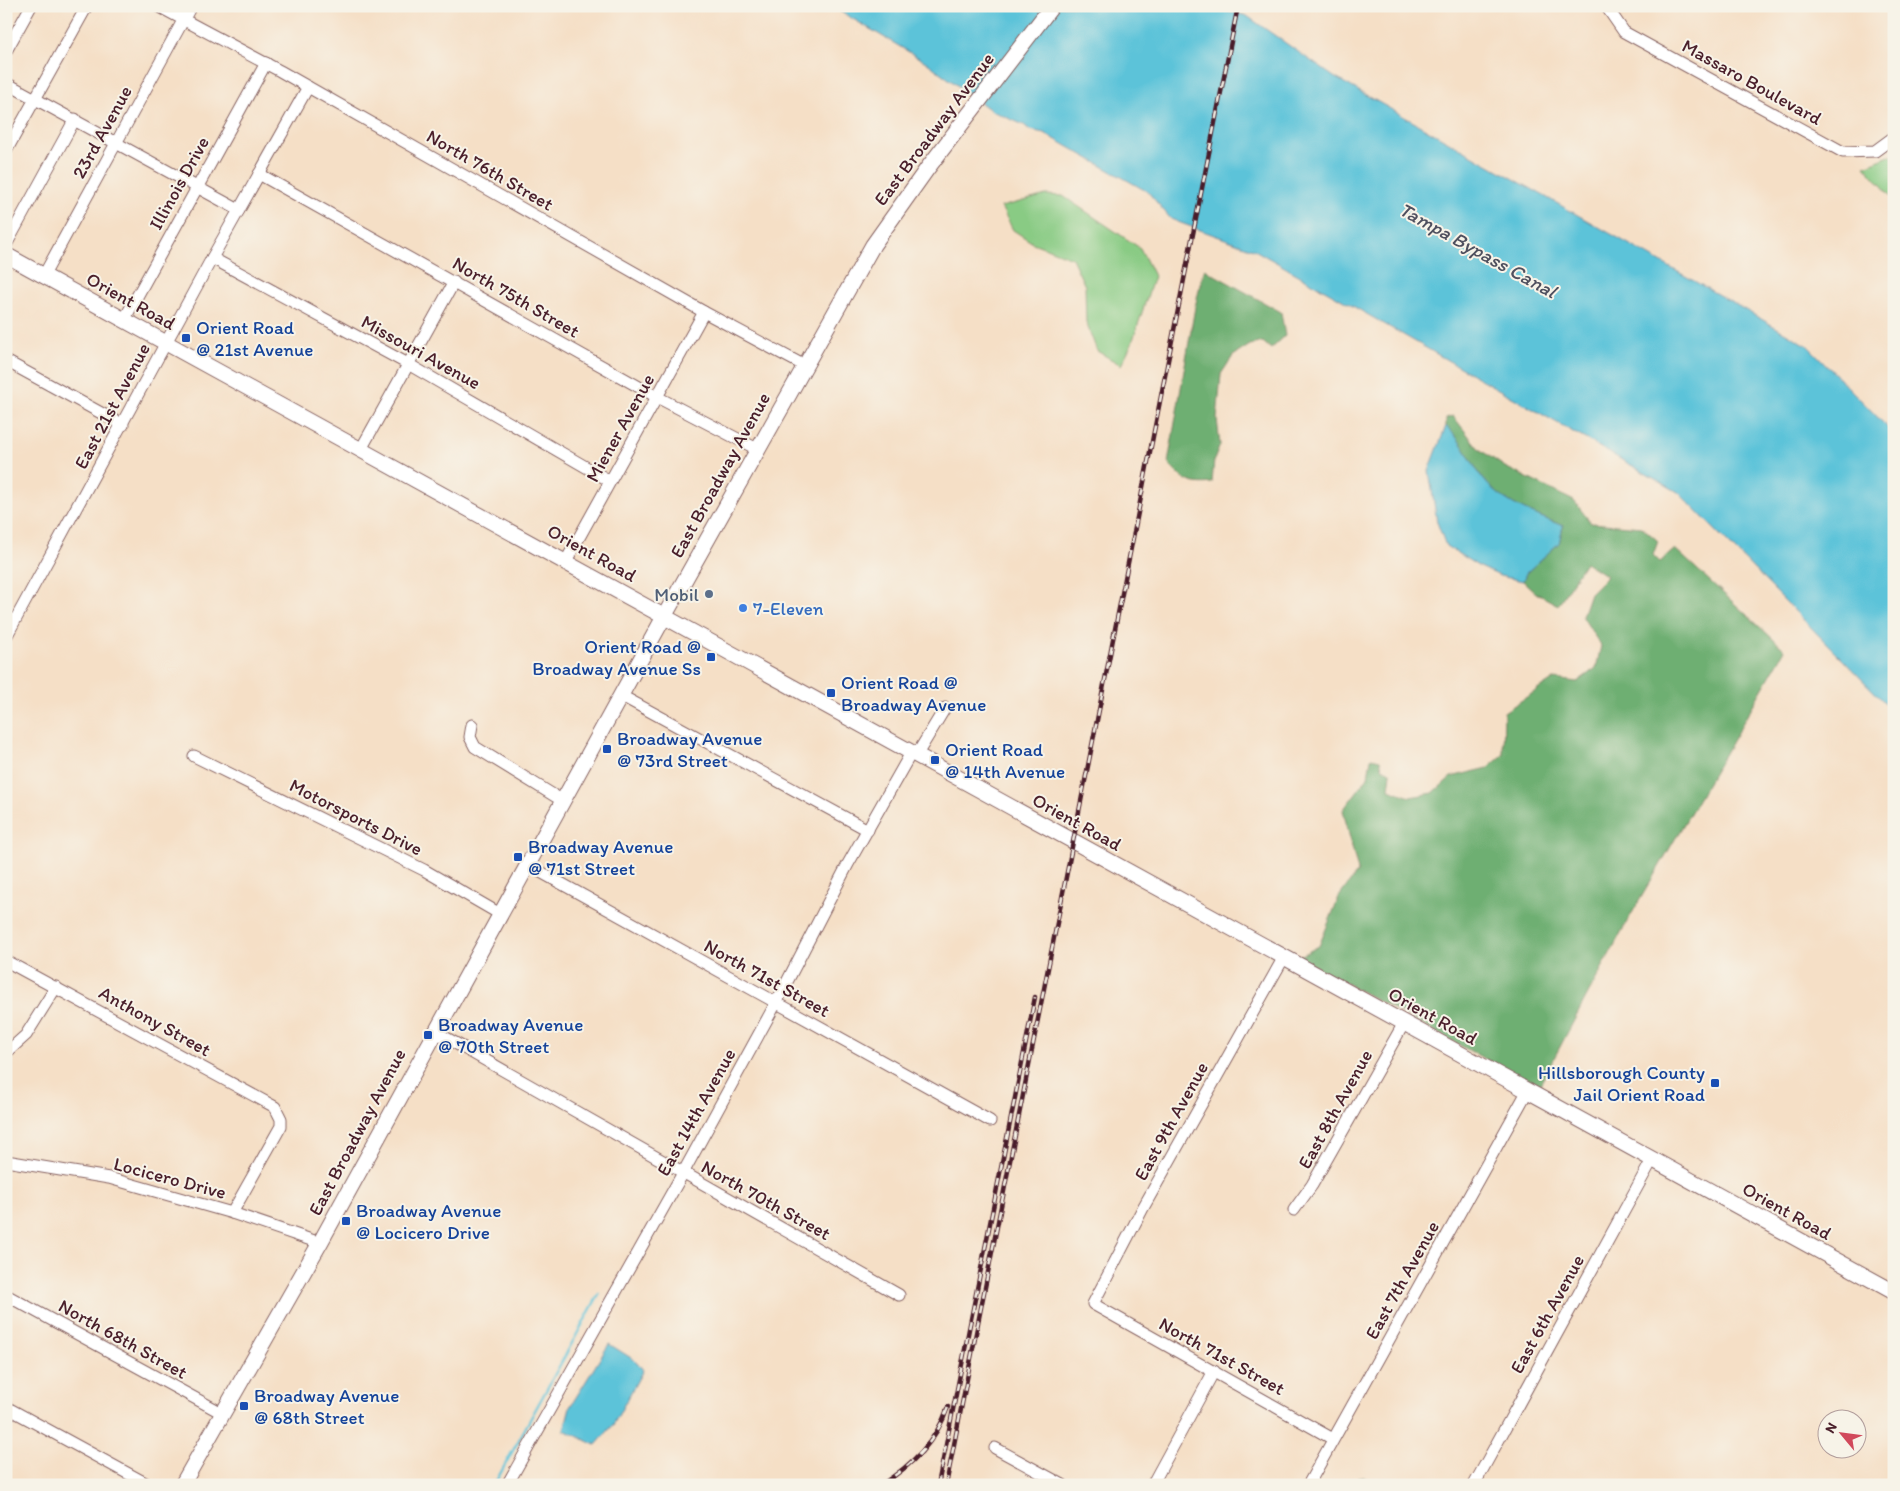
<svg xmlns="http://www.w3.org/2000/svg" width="1900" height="1491" viewBox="0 0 1900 1491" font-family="Itim,sans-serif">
<rect width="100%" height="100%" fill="#f7f3e8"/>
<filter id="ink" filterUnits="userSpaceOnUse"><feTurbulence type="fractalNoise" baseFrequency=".02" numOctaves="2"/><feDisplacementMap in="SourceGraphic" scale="10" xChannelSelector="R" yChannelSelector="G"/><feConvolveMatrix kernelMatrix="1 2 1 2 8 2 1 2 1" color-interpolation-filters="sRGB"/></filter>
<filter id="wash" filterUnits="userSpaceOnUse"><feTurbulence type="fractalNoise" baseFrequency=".0096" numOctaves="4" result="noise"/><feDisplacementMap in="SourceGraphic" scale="20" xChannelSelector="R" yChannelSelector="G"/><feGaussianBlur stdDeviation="1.12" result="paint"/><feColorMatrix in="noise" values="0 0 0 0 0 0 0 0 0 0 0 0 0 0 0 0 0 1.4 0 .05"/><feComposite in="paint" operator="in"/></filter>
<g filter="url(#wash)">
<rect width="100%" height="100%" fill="#f5dfc6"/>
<!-- green -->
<g fill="#89cb84" stroke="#6a7558">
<path d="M1894 154V200L1865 166Z"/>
<path d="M1046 195 1063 196 1140 248 1154 276 1132 343 1121 365 1097 351 1086 322 1085 286 1072 258 1033 243 1013 230 1001 207Z"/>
<path d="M1363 1477 1377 1485H1344L1346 1481Z"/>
</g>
<!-- forest -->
<g fill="#6eaf72" stroke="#5c674e">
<path d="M1204 269 1281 312 1285 336 1271 349 1263 342 1250 345 1233 356 1221 374 1217 419 1220 445 1214 460 1212 483C1190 486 1181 479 1168 463L1195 307Z"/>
<path d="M1453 416 1479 449 1505 467 1574 501 1591 523 1642 527 1658 541 1653 555 1660 562 1675 549 1785 650 1624 927 1538 1088 1298 957 1319 946 1339 897 1358 871 1343 810 1368 777 1371 758 1380 760 1382 767 1391 773 1389 789 1410 797 1433 793 1451 777 1488 768 1503 755 1504 712 1554 679 1577 682 1596 668 1601 646 1582 616 1590 593 1607 576 1585 562 1558 605 1536 593 1523 581 1526 573 1559 543 1563 526C1534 514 1500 503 1481 476 1468 457 1464 443 1446 426V418Z"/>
</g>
<!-- water -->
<g fill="#5cc3d9" stroke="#537182">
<path d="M831 6H1212L1247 16 1334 77 1807 345 1894 434V712L1678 492 1253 249 1178 222 1171 219 1148 192 1044 133 1030 130 1024 125 992 111 926 62Z"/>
<path d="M1446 426C1464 443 1468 457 1481 476 1500 503 1534 514 1563 526L1559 543 1526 573 1523 581 1500 576 1478 566 1446 546 1437 522 1429 471Z"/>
<path d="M609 1344 636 1361 643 1370 613 1425 596 1445 564 1430 570 1407Z"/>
</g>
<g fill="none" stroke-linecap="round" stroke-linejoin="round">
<!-- stream -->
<path stroke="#5cc3d9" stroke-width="2.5" d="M494 1485 599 1294"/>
</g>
</g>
<g filter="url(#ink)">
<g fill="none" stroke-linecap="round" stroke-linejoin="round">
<defs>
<g id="street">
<path d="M158 6 280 71 704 312 805 366"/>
<path d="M1606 6 1624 32 1843 152 1875 151 1894 137"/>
<path d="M6 51 31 6"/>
<path d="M6 83 239 210"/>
<path d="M6 151 87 6"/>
<path d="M259 174 657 397 757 449"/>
<path d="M6 245 75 119"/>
<path d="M212 258 408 364 610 481"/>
<path d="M44 275 191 6"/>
<path d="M124 320 266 63"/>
<path d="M6 361 123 425"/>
<path d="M360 451 454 282"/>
<path d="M566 561 704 312"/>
<path d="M6 637 212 258 308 87"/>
<path d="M620 695 868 830"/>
<path d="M472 725 470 737 475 747 563 801"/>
<path d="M194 756 424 870 500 914"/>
<path d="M916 756 945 708"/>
<path d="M528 865 990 1121"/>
<path d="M1284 957 1143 1208 1093 1304 1333 1439"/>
<path d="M6 961 275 1107 281 1119V1126L232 1213"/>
<path d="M434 1031 899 1295"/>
<path d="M6 1053 26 1035 56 987"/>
<path d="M6 1161 109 1178 232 1213 320 1243"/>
<path d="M1294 1210 1312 1185 1404 1023"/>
<path d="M6 1295 222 1413"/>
<path d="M6 1407 149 1485"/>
<path d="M995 1448 1063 1485"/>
<path d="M507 1485 683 1173 776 1003 848 864 911 753"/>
<path d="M1152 1485 1214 1371"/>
<path d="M1308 1485 1527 1092"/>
<path d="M1474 1485 1652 1160"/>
</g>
<g id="secondary">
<path d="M6 255 1894 1292"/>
<path d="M182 1485 320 1243 665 615 873 245 927 169 1052 6"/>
</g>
</defs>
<!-- street casing -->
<use href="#street" stroke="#866261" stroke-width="13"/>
<!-- secondary casing -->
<use href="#secondary" stroke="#866261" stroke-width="17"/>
<!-- street -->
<use href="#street" stroke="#fff" stroke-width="11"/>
<!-- secondary -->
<use href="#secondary" stroke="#fff" stroke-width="15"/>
<defs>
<g id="rail">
<path d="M881 1485C912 1465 936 1442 948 1407"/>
<path d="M938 1485 1035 997"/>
<path d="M946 1485 1238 6"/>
</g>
</defs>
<!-- rail casing -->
<use href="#rail" stroke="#4a1f2b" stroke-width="4.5"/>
<!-- rail -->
<use href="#rail" stroke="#f7f3e8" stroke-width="2.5" stroke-dasharray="8" stroke-linecap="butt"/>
</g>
</g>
<!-- markers -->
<g fill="#1a4fb4" stroke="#f7f3e8" stroke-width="2">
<rect x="181" y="333" width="10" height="10" rx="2.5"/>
<rect x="706" y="652" width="10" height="10" rx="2.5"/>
<rect x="826" y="688" width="10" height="10" rx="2.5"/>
<rect x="602" y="744" width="10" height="10" rx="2.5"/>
<rect x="930" y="755" width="10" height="10" rx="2.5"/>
<rect x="513" y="852" width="10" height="10" rx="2.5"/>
<rect x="423" y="1030" width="10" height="10" rx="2.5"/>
<rect x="1710" y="1078" width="10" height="10" rx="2.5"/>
<rect x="341" y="1216" width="10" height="10" rx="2.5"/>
<rect x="239" y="1401" width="10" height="10" rx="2.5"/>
</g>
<circle fill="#5c6f8a" stroke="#f7f3e8" stroke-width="2" cx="709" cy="594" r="5"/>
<circle fill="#3f7fe0" stroke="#f7f3e8" stroke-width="2" cx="743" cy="608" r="5"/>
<g text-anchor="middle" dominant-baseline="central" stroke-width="4" stroke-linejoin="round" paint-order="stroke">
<!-- street labels -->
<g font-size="19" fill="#4a1f2b" stroke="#f7f3e8">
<text transform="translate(1752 82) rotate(29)">Massaro Boulevard</text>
<text transform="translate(934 129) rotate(-53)">East Broadway Avenue</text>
<text transform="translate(102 132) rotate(-61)">23rd Avenue</text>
<text transform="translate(490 170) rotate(30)">North 76th Street</text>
<text transform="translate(179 183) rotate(-61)">Illinois Drive</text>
<text transform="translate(516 297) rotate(30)">North 75th Street</text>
<text transform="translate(131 301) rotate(29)">Orient Road</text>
<text transform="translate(421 352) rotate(29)">Missouri Avenue</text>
<text transform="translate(112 406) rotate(-62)">East 21st Avenue</text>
<text transform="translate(620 428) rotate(-61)">Miener Avenue</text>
<text transform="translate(720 475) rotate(-61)">East Broadway Avenue</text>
<text transform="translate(592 553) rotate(29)">Orient Road</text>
<text transform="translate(356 817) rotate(27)">Motorsports Drive</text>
<text transform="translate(1077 822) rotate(29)">Orient Road</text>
<text transform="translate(767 978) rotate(29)">North 71st Street</text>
<text transform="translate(1433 1016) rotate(29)">Orient Road</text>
<text transform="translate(155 1021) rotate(29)">Anthony Street</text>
<text transform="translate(1335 1109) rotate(-61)">East 8th Avenue</text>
<text transform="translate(696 1112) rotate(-61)">East 14th Avenue</text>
<text transform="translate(1171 1121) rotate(-61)">East 9th Avenue</text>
<text transform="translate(357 1132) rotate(-62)">East Broadway Avenue</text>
<text transform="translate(170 1178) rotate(15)">Locicero Drive</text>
<text transform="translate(766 1200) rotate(29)">North 70th Street</text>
<text transform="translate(1787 1211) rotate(29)">Orient Road</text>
<text transform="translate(1402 1280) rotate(-61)">East 7th Avenue</text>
<text transform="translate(1547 1314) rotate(-61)">East 6th Avenue</text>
<text transform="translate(123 1339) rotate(29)">North 68th Street</text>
<text transform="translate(1222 1356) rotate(29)">North 71st Street</text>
</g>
<!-- transit labels -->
<g font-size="19" fill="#164399" stroke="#f7f3e8" text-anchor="start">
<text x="196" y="327">Orient Road<tspan x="196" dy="22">@ 21st Avenue</tspan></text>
<text x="701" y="646" text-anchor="end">Orient Road @<tspan x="701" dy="22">Broadway Avenue Ss</tspan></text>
<text x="841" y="682">Orient Road @<tspan x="841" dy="22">Broadway Avenue</tspan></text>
<text x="617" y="738">Broadway Avenue<tspan x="617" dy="22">@ 73rd Street</tspan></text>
<text x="945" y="749">Orient Road<tspan x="945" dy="22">@ 14th Avenue</tspan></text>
<text x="528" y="846">Broadway Avenue<tspan x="528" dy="22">@ 71st Street</tspan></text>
<text x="438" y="1024">Broadway Avenue<tspan x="438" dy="22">@ 70th Street</tspan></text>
<text x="1705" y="1072" text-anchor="end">Hillsborough County<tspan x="1705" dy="22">Jail Orient Road</tspan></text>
<text x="356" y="1210">Broadway Avenue<tspan x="356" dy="22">@ Locicero Drive</tspan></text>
<text x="254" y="1395">Broadway Avenue<tspan x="254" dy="22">@ 68th Street</tspan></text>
</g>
<!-- service labels -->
<g font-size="19" fill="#4e5e75" stroke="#f7f3e8" text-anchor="end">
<text x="699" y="594">Mobil</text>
</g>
<!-- shop labels -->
<g font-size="19" fill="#366cbe" stroke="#f7f3e8" text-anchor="start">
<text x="753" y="608">7-Eleven</text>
</g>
<!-- water labels -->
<g font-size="20" font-style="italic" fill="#4f505f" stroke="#f7f3e8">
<text transform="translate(1478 250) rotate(29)">Tampa Bypass Canal</text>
</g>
</g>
<!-- margin -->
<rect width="1900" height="1491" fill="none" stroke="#f7f3e8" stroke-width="25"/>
<!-- north arrow -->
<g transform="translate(1842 1434) rotate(299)"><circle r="24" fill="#f7f3e8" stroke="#b29e9c"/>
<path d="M0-4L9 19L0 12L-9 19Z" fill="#d1495b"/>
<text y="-8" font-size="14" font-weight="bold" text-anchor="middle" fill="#4a1f2b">N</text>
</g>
</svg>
